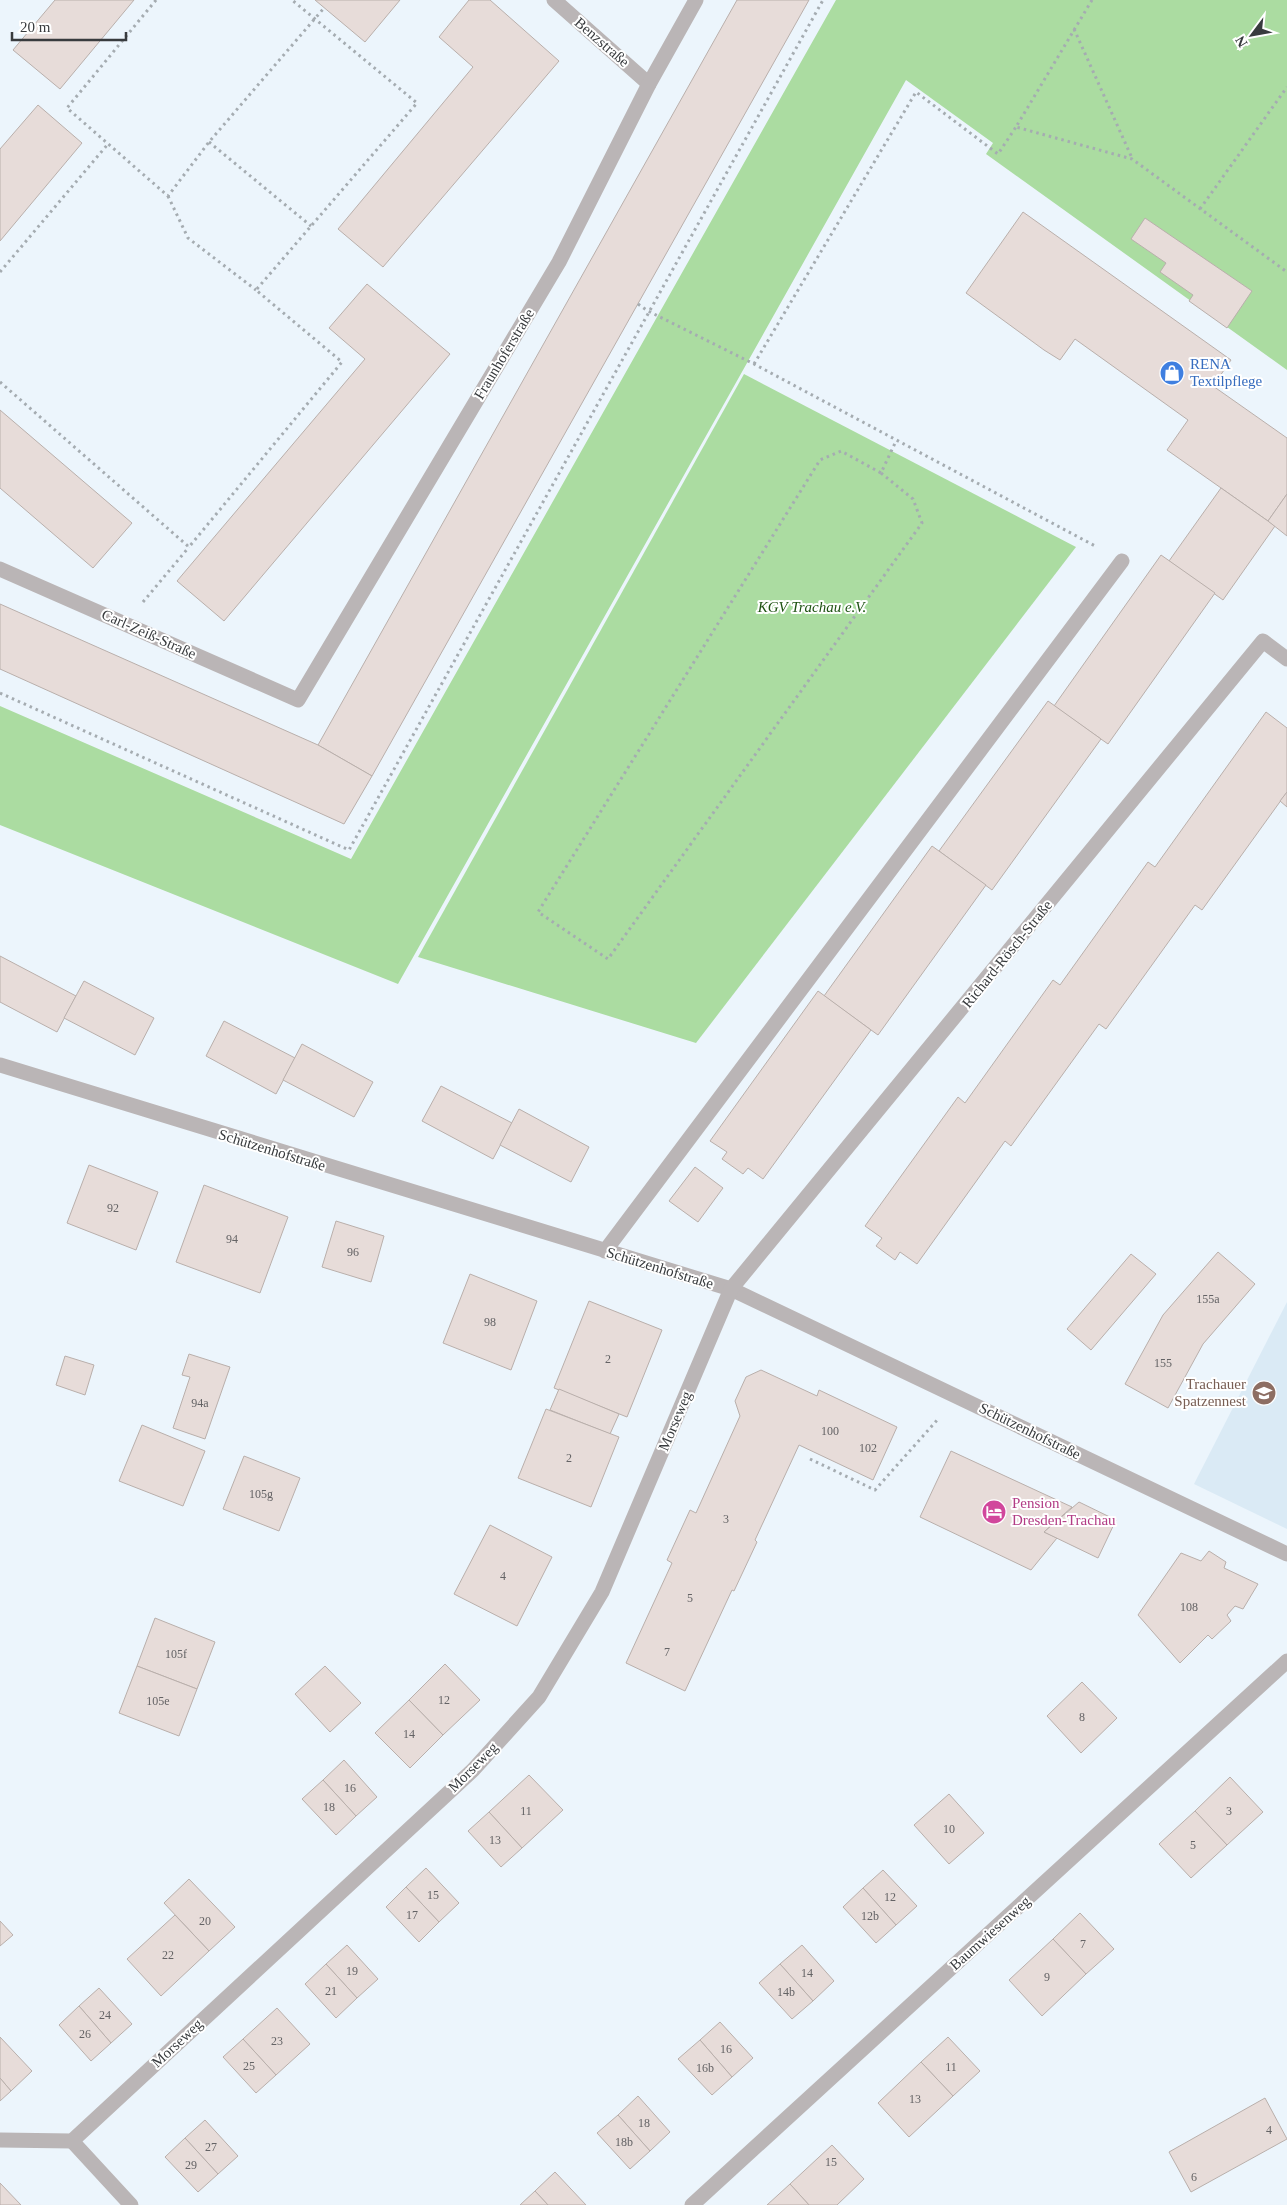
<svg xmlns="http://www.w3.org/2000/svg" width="1287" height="2205" viewBox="0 0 1287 2205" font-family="'Times New Roman',serif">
<rect width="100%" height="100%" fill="#ecf5fc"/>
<!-- built -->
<path fill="#daeaf5" d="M1287 1302V1529L1194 1484Z"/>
<!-- green -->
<g fill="#abdca1">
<path d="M836 0H1287V370L986 154 993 143 906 80 398 984 0 825V706L351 859Z"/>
<path d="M744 374 1076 547 696 1043 418 957Z"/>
</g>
<!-- building -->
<g fill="#e7dcd9" stroke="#b9afab">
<path d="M55 0H134L60 89 13 50Z"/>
<path d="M315 0H400L365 42Z"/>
<path d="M469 0H490L559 61 383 267 338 229 473 67 439 37Z"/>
<path d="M737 0H809L372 776 318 745Z"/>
<path d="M38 105 82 143 0 241V149Z"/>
<path d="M1023 212 1231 360 1213 386 1287 438V494L1268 521 1167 450 1188 420 1075 339 1060 360 1044 350 966 293Z"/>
<path d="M1145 218 1252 291 1227 328 1189 301 1193 295 1160 272 1166 263 1131 239Z"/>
<path d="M367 284 450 354 224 621 177 581 365 359 329 328Z"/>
<path d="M0 410 132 523 93 568 0 488Z"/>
<path d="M1221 488 1275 526 1223 600 1169 561Z"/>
<path d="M1287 494V536L1268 521Z"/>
<path d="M1161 555 1215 593 1108 744 1054 706Z"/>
<path d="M0 604 318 745 372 776 344 824 0 669Z"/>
<path d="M1048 701 1101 739 992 890 939 851Z"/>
<path d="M1266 712 1287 728V792L1202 910 1195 905 1106 1029 1099 1024 1011 1146 1005 1141 917 1264 900 1252 895 1260 876 1246 882 1238 865 1226 958 1097 965 1103 1053 980 1060 985 1148 862 1155 867Z"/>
<path d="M1287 792V807L1280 801Z"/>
<path d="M932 846 986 885 878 1035 824 996Z"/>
<path d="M0 956 76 996 57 1032 0 1002Z"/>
<path d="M84 981 154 1018 135 1055 64 1018Z"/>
<path d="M818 991 871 1030 763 1179 748 1168 743 1174 722 1159 727 1152 710 1141Z"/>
<path d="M224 1021 295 1058 276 1094 206 1056Z"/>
<path d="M302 1044 373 1082 354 1117 283 1080Z"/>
<path d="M441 1086 512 1123 493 1159 422 1121Z"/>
<path d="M519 1109 589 1147 571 1182 500 1145Z"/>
<path d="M89 1165 158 1192 136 1250 67 1223Z"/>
<path d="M695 1167 723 1188 698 1222 669 1201Z"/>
<path d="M204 1185 288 1217 260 1293 176 1262Z"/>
<path d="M336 1221 384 1236 371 1282 322 1267Z"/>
<path d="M1218 1252 1255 1284 1203 1344 1168 1408 1125 1384 1163 1315Z"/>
<path d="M1131 1254 1156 1274 1091 1350 1067 1329Z"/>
<path d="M470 1274 537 1301 511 1370 443 1343Z"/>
<path d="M589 1301 662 1330 627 1417 554 1388Z"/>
<path d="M189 1354 230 1367 205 1439 173 1428 190 1377 182 1375Z"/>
<path d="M65 1356 94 1365 85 1395 56 1385Z"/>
<path d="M761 1370 817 1396 819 1390 897 1427 873 1480 799 1445 755 1540 757 1542 734 1591 732 1590 685 1691 626 1663 672 1563 667 1560 690 1510 696 1513 740 1416 735 1401 746 1377Z"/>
<path d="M559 1389 619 1414 610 1434 550 1410Z"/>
<path d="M546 1409 619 1437 591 1507 518 1478Z"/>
<path d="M142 1425 205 1451 183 1506 119 1481Z"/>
<path d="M951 1451 1072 1507 1044 1532 1057 1538 1031 1570 920 1517Z"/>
<path d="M244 1456 300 1478 279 1531 223 1509Z"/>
<path d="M1079 1502 1116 1520 1098 1558 1044 1532Z"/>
<path d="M490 1525 552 1557 517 1626 454 1594Z"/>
<path d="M1209 1551 1226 1562 1224 1568 1258 1584 1243 1609 1235 1606 1227 1615 1231 1621 1212 1639 1208 1635 1180 1663 1138 1615 1181 1553 1201 1561Z"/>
<path d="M155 1618 215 1642 197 1689 137 1666Z"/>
<path d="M445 1664 480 1700 443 1735 409 1700Z"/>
<path d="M137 1666 197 1689 179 1736 119 1713Z"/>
<path d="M325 1666 361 1703 330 1732 295 1694Z"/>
<path d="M1082 1682 1117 1718 1081 1753 1047 1716Z"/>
<path d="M409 1700 443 1735 410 1768 375 1733Z"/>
<path d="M344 1760 377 1797 356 1816 323 1780Z"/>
<path d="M529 1775 563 1810 522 1848 489 1812Z"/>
<path d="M1230 1777 1263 1812 1227 1845 1195 1811Z"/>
<path d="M323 1780 356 1816 336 1835 302 1799Z"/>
<path d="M949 1794 984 1833 949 1864 914 1825Z"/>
<path d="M1195 1811 1227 1845 1191 1878 1159 1844Z"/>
<path d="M489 1812 522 1848 501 1867 468 1831Z"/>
<path d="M426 1868 459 1903 439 1922 406 1887Z"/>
<path d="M883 1870 917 1906 896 1925 863 1888Z"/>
<path d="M189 1879 235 1927 209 1951 164 1903Z"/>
<path d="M406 1887 439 1922 419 1942 386 1907Z"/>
<path d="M863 1888 896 1925 876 1943 843 1907Z"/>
<path d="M1080 1913 1114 1949 1086 1974 1053 1939Z"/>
<path d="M175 1915 209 1951 161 1996 127 1959Z"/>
<path d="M0 1921 13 1935 0 1946Z"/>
<path d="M1053 1939 1086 1974 1042 2016 1009 1980Z"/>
<path d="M347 1945 378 1979 357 1998 326 1964Z"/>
<path d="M802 1945 834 1981 813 2001 780 1964Z"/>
<path d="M326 1964 357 1998 336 2018 305 1984Z"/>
<path d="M780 1964 813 2001 792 2019 759 1983Z"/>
<path d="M99 1988 132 2024 111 2043 79 2006Z"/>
<path d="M79 2006 111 2043 91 2061 59 2025Z"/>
<path d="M277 2008 310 2044 276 2075 243 2039Z"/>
<path d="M720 2022 753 2058 732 2077 700 2040Z"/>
<path d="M0 2037 32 2071 11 2091 0 2078Z"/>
<path d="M948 2037 980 2071 953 2096 921 2062Z"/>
<path d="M243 2039 276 2075 256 2093 223 2057Z"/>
<path d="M700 2040 732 2077 712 2095 678 2059Z"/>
<path d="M921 2062 953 2096 909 2137 878 2103Z"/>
<path d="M0 2078 11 2091 0 2101Z"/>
<path d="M638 2096 670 2132 650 2151 618 2115Z"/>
<path d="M1265 2098 1287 2139 1191 2192 1169 2152Z"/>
<path d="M618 2115 650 2151 630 2169 597 2133Z"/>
<path d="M205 2120 238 2156 218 2174 185 2138Z"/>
<path d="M185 2138 218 2174 198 2192 165 2157Z"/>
<path d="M832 2145 864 2179 837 2205H809L790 2184Z"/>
<path d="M555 2172 586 2205H548L535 2191Z"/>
<path d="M0 2183 21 2205H0Z"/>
<path d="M790 2184 809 2205H767Z"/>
<path d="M535 2191 548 2205H520Z"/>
</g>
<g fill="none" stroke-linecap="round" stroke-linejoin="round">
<!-- path -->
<g stroke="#a5acb1" stroke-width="3" stroke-dasharray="2.5 4" stroke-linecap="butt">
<path d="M156 0 67 108 168 196 209 142 324 8"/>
<path d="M1092 0 1016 127 1132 159 1287 272"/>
<path d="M1074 29 1132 158"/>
<path d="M209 142 311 226"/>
<path d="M168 196 188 238 256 290"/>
<path d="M1200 209 1287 87"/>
<path d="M0 272 108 144"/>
<path d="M638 304 648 311 754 364 1097 547"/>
<path d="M754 364 916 92 998 154 1016 127"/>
<path d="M0 382 189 547 342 362 256 290 417 103 292 0"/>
<path d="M881 473 913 499 922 523 608 959 538 912 820 460 841 451 881 473 896 441"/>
<path d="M143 602 189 547"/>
<path d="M0 693 349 850 823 0"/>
<path d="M810 1459 875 1490 939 1418"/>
</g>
<!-- service -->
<path stroke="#bab5b6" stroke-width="15" d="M605 1251 1122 561"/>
<!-- minor -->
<g stroke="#bab5b6" stroke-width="15">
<path d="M554 0 649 84"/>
<path d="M0 569 298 700 559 262 649 84 696 0"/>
<path d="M0 1065 731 1289 1287 1554"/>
<path d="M0 2140 72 2141 473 1770 539 1697 602 1592 731 1289 1263 641 1287 659"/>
<path d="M72 2141 131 2205"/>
<path d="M692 2205 1287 1661"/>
</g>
</g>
<!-- icons -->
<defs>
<symbol id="shop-disc" viewBox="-11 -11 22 22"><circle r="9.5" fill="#3f7fe0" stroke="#fff"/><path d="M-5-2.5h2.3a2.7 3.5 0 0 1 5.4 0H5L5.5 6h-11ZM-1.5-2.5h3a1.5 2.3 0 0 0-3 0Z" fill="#fff"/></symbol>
<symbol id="school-disc" viewBox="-11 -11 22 22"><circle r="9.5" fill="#8d6e63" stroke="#fff"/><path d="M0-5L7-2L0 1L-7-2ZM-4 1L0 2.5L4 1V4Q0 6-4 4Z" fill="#fff"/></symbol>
<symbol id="hotel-disc" viewBox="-11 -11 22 22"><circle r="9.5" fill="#d1479c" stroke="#fff"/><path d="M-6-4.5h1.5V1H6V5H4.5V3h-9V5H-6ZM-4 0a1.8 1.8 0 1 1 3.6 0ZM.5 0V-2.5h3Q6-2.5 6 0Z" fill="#fff"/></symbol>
</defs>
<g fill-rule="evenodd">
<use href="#shop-disc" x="1158" y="359" width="28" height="28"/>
<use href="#school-disc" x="1250" y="1379" width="28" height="28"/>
<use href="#hotel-disc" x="980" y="1498" width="28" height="28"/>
</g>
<g text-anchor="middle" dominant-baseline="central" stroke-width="4" stroke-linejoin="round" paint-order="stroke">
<!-- number labels -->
<g font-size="12" fill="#646365">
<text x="113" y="1208">92</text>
<text x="232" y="1239">94</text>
<text x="353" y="1252">96</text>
<text x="1208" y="1299">155a</text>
<text x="490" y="1322">98</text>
<text x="608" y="1359">2</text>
<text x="1163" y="1363">155</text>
<text x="200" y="1403">94a</text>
<text x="830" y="1431">100</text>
<text x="868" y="1448">102</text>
<text x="569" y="1458">2</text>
<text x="261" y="1494">105g</text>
<text x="726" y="1519">3</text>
<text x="503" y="1576">4</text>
<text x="690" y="1598">5</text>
<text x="1189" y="1607">108</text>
<text x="667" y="1652">7</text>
<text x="176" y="1654">105f</text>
<text x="444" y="1700">12</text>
<text x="158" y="1701">105e</text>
<text x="1082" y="1717">8</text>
<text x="409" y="1734">14</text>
<text x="350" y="1788">16</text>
<text x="329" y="1807">18</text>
<text x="526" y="1811">11</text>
<text x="1229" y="1811">3</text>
<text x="949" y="1829">10</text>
<text x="495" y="1840">13</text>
<text x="1193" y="1845">5</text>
<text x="433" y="1895">15</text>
<text x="890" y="1897">12</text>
<text x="412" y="1915">17</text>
<text x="870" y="1916">12b</text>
<text x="205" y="1921">20</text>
<text x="1083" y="1944">7</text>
<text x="168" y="1955">22</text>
<text x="352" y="1971">19</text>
<text x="807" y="1973">14</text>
<text x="1047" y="1977">9</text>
<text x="331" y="1991">21</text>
<text x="786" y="1992">14b</text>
<text x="105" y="2015">24</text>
<text x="85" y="2034">26</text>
<text x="277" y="2041">23</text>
<text x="726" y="2049">16</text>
<text x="249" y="2066">25</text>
<text x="951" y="2067">11</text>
<text x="705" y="2068">16b</text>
<text x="915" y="2099">13</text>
<text x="644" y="2123">18</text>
<text x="1269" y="2130">4</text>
<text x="624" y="2142">18b</text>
<text x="211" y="2147">27</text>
<text x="831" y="2162">15</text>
<text x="191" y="2165">29</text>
<text x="1194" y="2177">6</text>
</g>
<!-- street labels -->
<g font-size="15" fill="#383b3e" stroke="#fff">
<text transform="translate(602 42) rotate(41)">Benzstraße</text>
<text transform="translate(504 354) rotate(-59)">Fraunhoferstraße</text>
<text transform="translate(149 634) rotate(24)">Carl-Zeiß-Straße</text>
<text transform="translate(1007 954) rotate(-51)">Richard-Rösch-Straße</text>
<text transform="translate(272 1150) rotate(17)">Schützenhofstraße</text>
<text transform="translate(660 1268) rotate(17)">Schützenhofstraße</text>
<text transform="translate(675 1421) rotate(-67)">Morseweg</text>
<text transform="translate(1030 1431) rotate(26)">Schützenhofstraße</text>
<text transform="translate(473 1767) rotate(-45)">Morseweg</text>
<text transform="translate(990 1933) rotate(-42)">Baumwiesenweg</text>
<text transform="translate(177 2043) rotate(-43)">Morseweg</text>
</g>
<!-- shop labels -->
<g font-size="15" fill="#366cbe" stroke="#fff" text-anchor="start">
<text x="1190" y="364">RENA<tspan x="1190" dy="17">Textilpflege</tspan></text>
</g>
<!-- park labels -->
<g font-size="15" font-style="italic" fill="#1e5212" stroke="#fff">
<text x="812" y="607">KGV Trachau e.V.</text>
</g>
<!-- education labels -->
<g font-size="15" fill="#785e54" stroke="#fff" text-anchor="end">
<text x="1246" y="1384">Trachauer<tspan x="1246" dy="17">Spatzennest</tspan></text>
</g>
<!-- hotel labels -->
<g font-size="15" fill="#b23c85" stroke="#fff" text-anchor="start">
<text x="1012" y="1503">Pension<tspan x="1012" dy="17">Dresden-Trachau</tspan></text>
</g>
</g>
<!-- north arrow -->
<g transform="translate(1252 35) rotate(238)" stroke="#ffffff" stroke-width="4" paint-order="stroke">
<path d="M0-4L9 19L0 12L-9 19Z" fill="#383b3e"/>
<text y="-8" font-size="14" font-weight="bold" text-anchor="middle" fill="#383b3e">N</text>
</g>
<!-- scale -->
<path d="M12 32v8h114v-8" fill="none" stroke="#383b3e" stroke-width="2.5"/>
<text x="20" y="32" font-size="15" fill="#383b3e" stroke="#ffffff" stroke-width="4" paint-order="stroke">20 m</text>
</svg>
